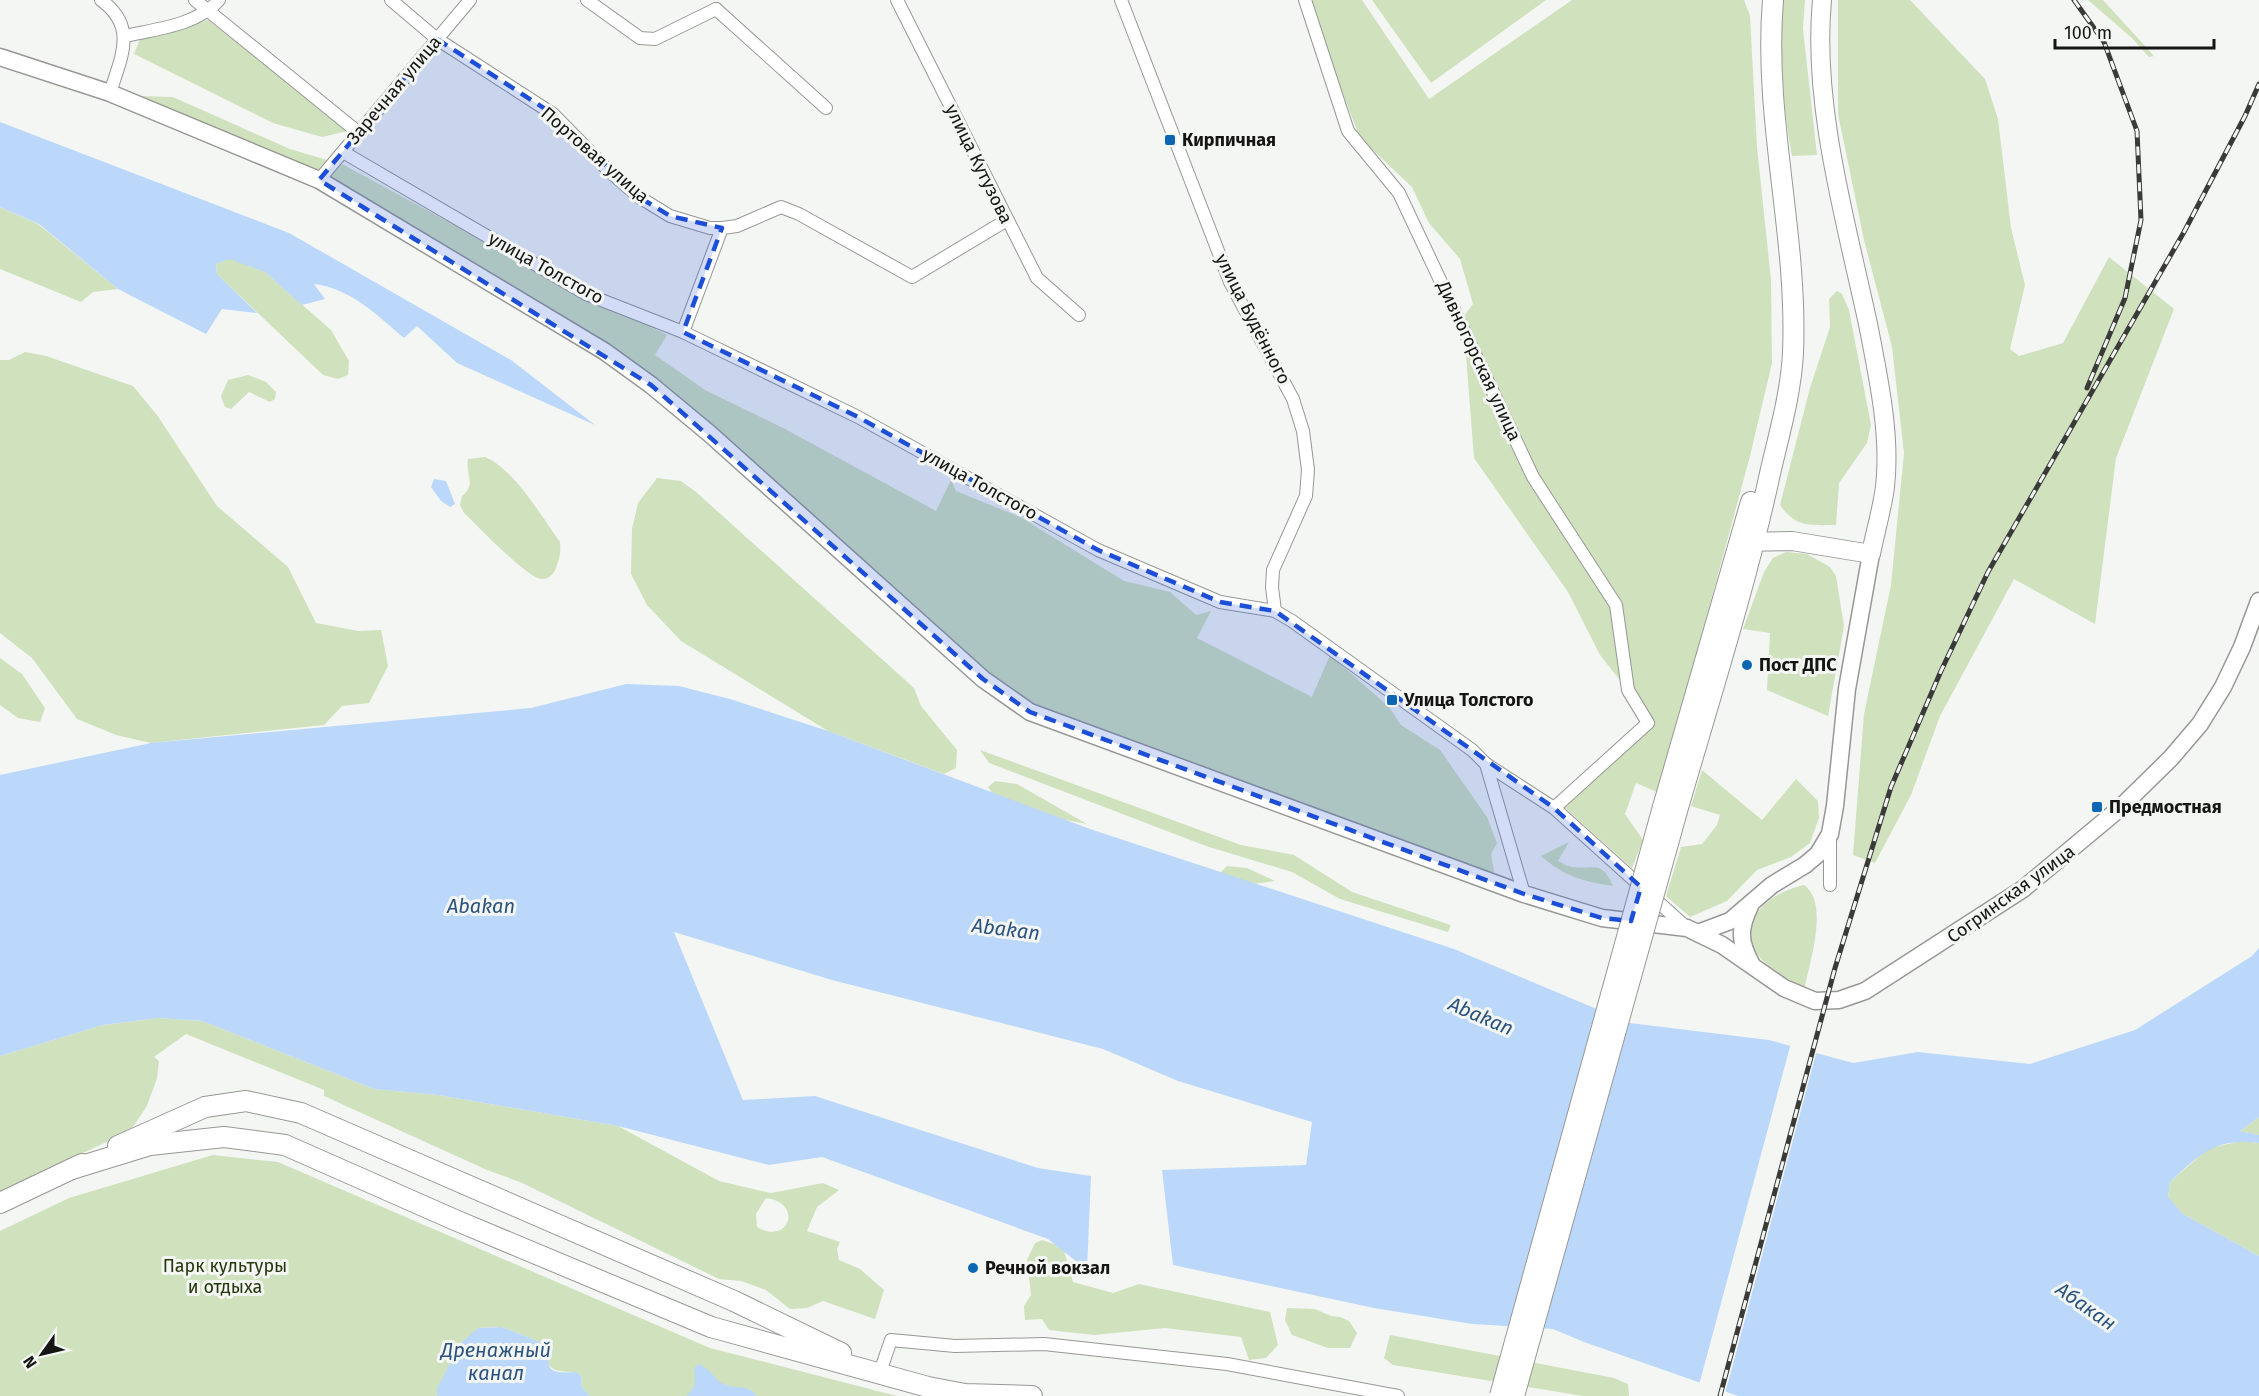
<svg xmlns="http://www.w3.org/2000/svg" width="2259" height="1396" viewBox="0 0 2259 1396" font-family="'Fira Sans',sans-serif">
<rect width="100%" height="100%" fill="#f4f6f3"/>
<!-- green -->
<g fill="#d0e1bd" fill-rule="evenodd">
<path d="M1307 0H1362L1429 99 1572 0H1744L1750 16 1757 147 1771 280 1772 363 1750 456 1659 793 1636 783 1625 814 1643 840 1632 868 1564 807 1653 722 1600 655 1568 592 1474 458 1463 317 1473 304 1460 259 1429 223 1412 187 1360 138Z"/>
<path d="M1372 0H1546L1431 83Z"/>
<path d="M1782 0H1805L1803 29 1817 155 1792 156C1782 104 1780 53 1782 0Z"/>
<path d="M1838 0H1910L1985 79 1998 119 2011 228 2025 285 2010 349 2019 356 2063 343 2109 257 2174 309 2116 458 2095 624 2014 579 1940 716 1911 795 1875 863 1853 855 1864 714 1891 585 1904 453 1892 347 1864 240 1838 114Z"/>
<path d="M2088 0H2103L2154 56 2149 57 2133 39Z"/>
<path d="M208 20 348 131 322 137 273 123 134 54 140 39Z"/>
<path d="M137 96 173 97 290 149 344 165 546 275 667 335 655 355 705 390 785 429 936 511 951 480 956 491 1022 518 1124 581 1170 592 1196 615 1211 611 1197 638 1312 697 1330 655 1389 707 1401 725 1440 750 1487 817 1497 843 1491 854 1494 872 1477 885 1001 700 768 487 603 357 554 331 386 223 332 198 291 171Z"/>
<path d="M0 207 38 224 118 289 93 292 81 302 0 269Z"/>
<path d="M229 258 265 272 331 330 349 361 348 375 338 379 323 375 217 274 216 264Z"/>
<path d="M1837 291 1842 294 1849 310 1871 425 1867 443 1839 483 1836 525C1810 525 1796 528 1780 505L1810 388 1830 327 1829 299Z"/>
<path d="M25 352 46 356 133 386 157 415 217 506 288 567 316 623 358 631 381 630 388 666 369 703 342 706 324 725 151 743 116 735 77 719 32 658 0 633V360H9Z"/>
<path d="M248 375 266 382 276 392 275 399 270 402 249 392 231 409 225 407 221 396 228 380Z"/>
<path d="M485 457C513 468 542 517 560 542 561 551 560 556 557 565 555 572 550 580 541 579 526 577 477 525 464 513L460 505 462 496C477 484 465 475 468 459Z"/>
<path d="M657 478 681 481 696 492 914 688 921 706 957 750 956 768 944 774 828 731 681 641 647 605 631 574 632 529 638 503Z"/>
<path d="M1786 552 1807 554 1830 567 1836 576 1844 626 1828 716 1767 690 1770 633 1743 629 1764 572 1773 558Z"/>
<path d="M0 658 22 674 45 708 40 722 18 718 0 705Z"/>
<path d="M980 750 1241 845 1294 855 1352 892 1451 925 1448 932 1340 899 1292 872 1206 846 989 763Z"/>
<path d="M1702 770 1762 820 1796 779 1818 801 1819 818 1810 843 1791 857 1757 870 1727 901 1690 917 1666 896 1681 847 1702 844 1717 825 1720 815 1691 806Z"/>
<path d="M995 781 1017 784 1087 824C1059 818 1003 813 988 787Z"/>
<path d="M1569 842 1558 861C1562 863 1567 866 1572 867 1592 870 1602 859 1613 886 1582 881 1565 877 1541 856Z"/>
<path d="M1227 866 1247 868 1275 881 1239 886 1216 877Z"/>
<path d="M1804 885C1830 903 1809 964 1804 991 1778 974 1725 943 1760 909 1772 896 1787 889 1804 885Z"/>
<path d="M158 1018 202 1021 374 1089 438 1095 618 1126 719 1181 771 1193 823 1183 839 1190 817 1207 807 1231 840 1242 837 1249 839 1260 860 1269 884 1290 875 1319 823 1301 807 1308 790 1309 766 1290 741 1281 719 1279 520 1182 487 1170 324 1096V1090L186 1034 154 1057 159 1061 157 1078 147 1106 130 1131 0 1192V1056L103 1025ZM766 1198C804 1203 789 1246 757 1227L756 1214Z"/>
<path d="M2259 1117V1135L2240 1131Z"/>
<path d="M2242 1141 2259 1143V1256L2183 1214 2168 1198 2170 1182 2209 1148Z"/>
<path d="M213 1155 278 1162 710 1348 897 1396H590L581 1386 582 1377 577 1372C547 1372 550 1369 540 1342L502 1327 478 1328 438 1388 437 1396H0V1231L69 1198Z"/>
<path d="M1042 1240 1063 1247 1073 1282 1113 1293 1139 1284 1270 1312 1278 1345 1266 1358 1249 1360 1241 1337 1165 1328 1094 1335 1049 1330 1042 1319 1025 1320 1024 1306 1031 1295 1027 1260 1035 1243Z"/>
<path d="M1287 1308 1315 1309 1331 1316 1340 1317 1349 1321 1357 1333 1350 1348H1328L1292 1335 1285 1320Z"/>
<path d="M1390 1335 1614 1378 1628 1384 1629 1396H1583L1393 1365 1384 1358Z"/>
</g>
<!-- water -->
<g fill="#bbd8fa">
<path d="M0 122 289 233 511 360 595 425 457 363 417 326 404 338C377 315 350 288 314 284L325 299 302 305 265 272 229 259 216 264 217 274 257 313 222 309 206 334 118 289 39 224 0 207Z"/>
<path d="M434 479 446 481 455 504 450 507 441 501 431 487Z"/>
<path d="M626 684 679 686 730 699 828 731 1090 829 1454 949 1630 1023 1769 1040 1853 1063 1918 1052 2030 1064 2135 1030 2252 956 2259 948V1117L2240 1131 2259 1135V1143C2214 1138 2201 1154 2170 1182L2168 1197 2183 1214 2259 1256V1396H1738L1584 1342 1553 1329 1472 1324 1374 1308 1173 1265 1162 1170 1306 1165 1312 1122 1178 1081 1103 1049 832 980 674 932 743 1100 815 1096 1038 1168 1091 1176 1087 1270 1048 1239 822 1157 769 1165 618 1126 438 1095 374 1089 202 1021 158 1018 103 1025 0 1056V775L151 743 531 708Z"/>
<path d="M502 1327 540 1342 550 1350C543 1375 558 1373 577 1372L582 1377 581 1386 590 1396H437V1388L461 1343 478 1328Z"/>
<path d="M699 1364C710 1368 713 1378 722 1383 735 1391 746 1382 757 1396H686C696 1388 696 1381 694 1368Z"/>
</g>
<!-- pier -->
<path fill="#f4f6f3" d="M1791 1043 1817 1050 1725 1394 1699 1385Z"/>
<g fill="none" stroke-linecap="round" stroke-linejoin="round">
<defs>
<g id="minor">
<path d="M101 0C138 27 121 57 110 93"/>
<path d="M195 0 359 133"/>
<path d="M391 0 437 39 553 114 609 171 639 197 670 216 710 228H722L737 226 781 207 799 214 912 277 1007 220"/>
<path d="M587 0 640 38 655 39 716 9"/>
<path d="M897 0 1037 278 1079 315"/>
<path d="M1121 0 1230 282 1293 399 1303 431 1308 470 1306 496 1273 570 1272 587 1275 611"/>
<path d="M1305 0 1348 131 1399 193 1533 477 1616 605 1628 690 1648 723 1554 808"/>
<path d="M716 9 826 108"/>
<path d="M125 36C156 29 198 25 219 0"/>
<path d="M343 152 586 294 683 332 858 417 1098 550 1220 602 1275 611 1292 621 1472 750 1486 764 1524 894"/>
<path d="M319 180 470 0"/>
<path d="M683 332 722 228"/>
<path d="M1486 764 1554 808 1687 928"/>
<path d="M1830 835V885"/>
<path d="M880 1372 891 1340 955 1346 1044 1344 1227 1364 1398 1396"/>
</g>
<g id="tertiary">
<path d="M0 57 110 93 319 180 604 351 651 385 710 434 983 679 1030 712 1524 894 1602 918 1687 928 1722 945 1784 988 1815 1001 1839 1000 1865 991 2023 889 2119 809 2171 758 2200 724 2223 687 2242 647 2259 601"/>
<path d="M1750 906C1739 929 1739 941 1751 963"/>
<path d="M1698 933 1730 921 1772 885 1805 865 1818 854 1830 834 1835 806 1847 689 1871 554"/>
</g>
<path id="secondary" d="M1741 542 1792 541 1871 554C1875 532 1882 510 1885 487 1891 434 1878 376 1868 324 1846 221 1812 106 1822 0"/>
<g id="primary">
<path d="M1663 807 1751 502"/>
<path d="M1677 811C1710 697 1746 585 1771 469 1780 431 1791 392 1793 353 1798 234 1763 119 1773 0"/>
<path d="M118 1146 205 1107 246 1101 301 1113 734 1301 841 1353"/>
<path d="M72 1169 150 1145 224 1137 285 1145 455 1220 711 1327 928 1387 965 1394 1032 1396"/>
<path d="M0 1203 82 1164"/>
</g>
</defs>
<!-- minor casing -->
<use href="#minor" stroke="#979896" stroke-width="14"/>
<!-- tertiary casing -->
<use href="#tertiary" stroke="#979896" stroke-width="19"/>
<!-- secondary casing -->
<use href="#secondary" stroke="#979896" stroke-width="20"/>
<!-- primary casing -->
<use href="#primary" stroke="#979896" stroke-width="22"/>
<!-- minor -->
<use href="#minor" stroke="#fff" stroke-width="12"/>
<!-- tertiary -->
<use href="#tertiary" stroke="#fff" stroke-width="16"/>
<!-- secondary -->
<use href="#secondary" stroke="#fff" stroke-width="18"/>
<!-- primary -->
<use href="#primary" stroke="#fff" stroke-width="20"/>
<defs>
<g id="rail">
<path d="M2074 0 2104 42 2137 131 2141 220 2125 298 2087 388"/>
<path d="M1720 1396 1835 968 1891 787 1941 671 1988 572 2184 232 2245 116 2259 84"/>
</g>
</defs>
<!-- rail casing -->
<use href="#rail" stroke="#3a3b39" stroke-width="5"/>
<!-- rail -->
<use href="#rail" stroke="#f4f6f3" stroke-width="3" stroke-dasharray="9" stroke-linecap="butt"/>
<defs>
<g id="primary-bridge">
<path d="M1500 1396 1663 807"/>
<path d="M1514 1396 1677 811"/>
</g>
</defs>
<!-- primary-bridge casing -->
<use href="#primary-bridge" stroke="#979896" stroke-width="22" stroke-linecap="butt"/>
<!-- primary-bridge -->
<use href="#primary-bridge" stroke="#fff" stroke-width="20"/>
</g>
<!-- marked area -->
<path fill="#1d4ed8" fill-opacity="0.2" stroke="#1d4ed8" stroke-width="4.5" stroke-dasharray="12 8" stroke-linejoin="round" d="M437 39 553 114 639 197 670 216 722 228 683 332 858 417 1098 550 1220 602 1275 611 1554 808 1641 887 1631 921 1602 918 1524 894 1030 712 983 679 651 385 319 180Z"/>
<!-- markers -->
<g fill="#0d66b4" stroke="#f4f6f3" stroke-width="2">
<rect x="1164" y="134" width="12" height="12" rx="3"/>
<circle cx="1747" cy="665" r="6"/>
<rect x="1386" y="694" width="12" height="12" rx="3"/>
<rect x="2091" y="801" width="12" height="12" rx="3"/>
<circle cx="973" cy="1268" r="6"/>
</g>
<g text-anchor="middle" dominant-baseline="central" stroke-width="6" stroke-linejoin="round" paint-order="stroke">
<!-- street labels -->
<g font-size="18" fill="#151514" stroke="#f4f6f3">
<text transform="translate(394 90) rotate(-50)">Заречная улица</text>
<text transform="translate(595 155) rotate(41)">Портовая улица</text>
<text transform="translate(979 164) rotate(64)">улица Кутузова</text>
<text transform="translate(546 268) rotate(29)">улица Толстого</text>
<text transform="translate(1253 319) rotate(63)">улица Будённого</text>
<text transform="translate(1479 361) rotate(65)">Дивногорская улица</text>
<text transform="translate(980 484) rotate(29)">улица Толстого</text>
<text transform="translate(2011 894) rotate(-36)">Согринская улица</text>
</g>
<!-- poi labels -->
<g font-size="18" font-weight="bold" fill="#151514" stroke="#f4f6f3" text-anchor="start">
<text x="1182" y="140">Кирпичная</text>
<text x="1759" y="665">Пост ДПС</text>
<text x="1404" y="700">Улица Толстого</text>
<text x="2109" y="807">Предмостная</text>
<text x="985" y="1268">Речной вокзал</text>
</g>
<!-- park labels -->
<g font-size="18" fill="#26370c" stroke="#f4f6f3">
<text x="225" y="1266">Парк культуры<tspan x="225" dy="21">и отдыха</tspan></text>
</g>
<!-- water labels -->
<g font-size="20" font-style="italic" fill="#2a537f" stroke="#f4f6f3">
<text x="481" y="906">Abakan</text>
<text transform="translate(1006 929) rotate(7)">Abakan</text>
<text transform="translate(1481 1016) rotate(23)">Abakan</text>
<text transform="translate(2086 1306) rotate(35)">Абакан</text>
<text x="496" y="1350">Дренажный<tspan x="496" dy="23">канал</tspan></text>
</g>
</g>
<!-- north arrow -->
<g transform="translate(42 1354) rotate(236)" stroke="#f4f6f3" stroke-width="4.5" paint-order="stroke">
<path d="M0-4.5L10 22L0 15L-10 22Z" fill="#151514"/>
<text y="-9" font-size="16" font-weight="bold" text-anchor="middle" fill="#151514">N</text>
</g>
<!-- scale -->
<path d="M2055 39v9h159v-9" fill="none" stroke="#151514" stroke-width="3"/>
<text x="2064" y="39" font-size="18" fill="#151514" stroke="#f4f6f3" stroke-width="4.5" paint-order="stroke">100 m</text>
</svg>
